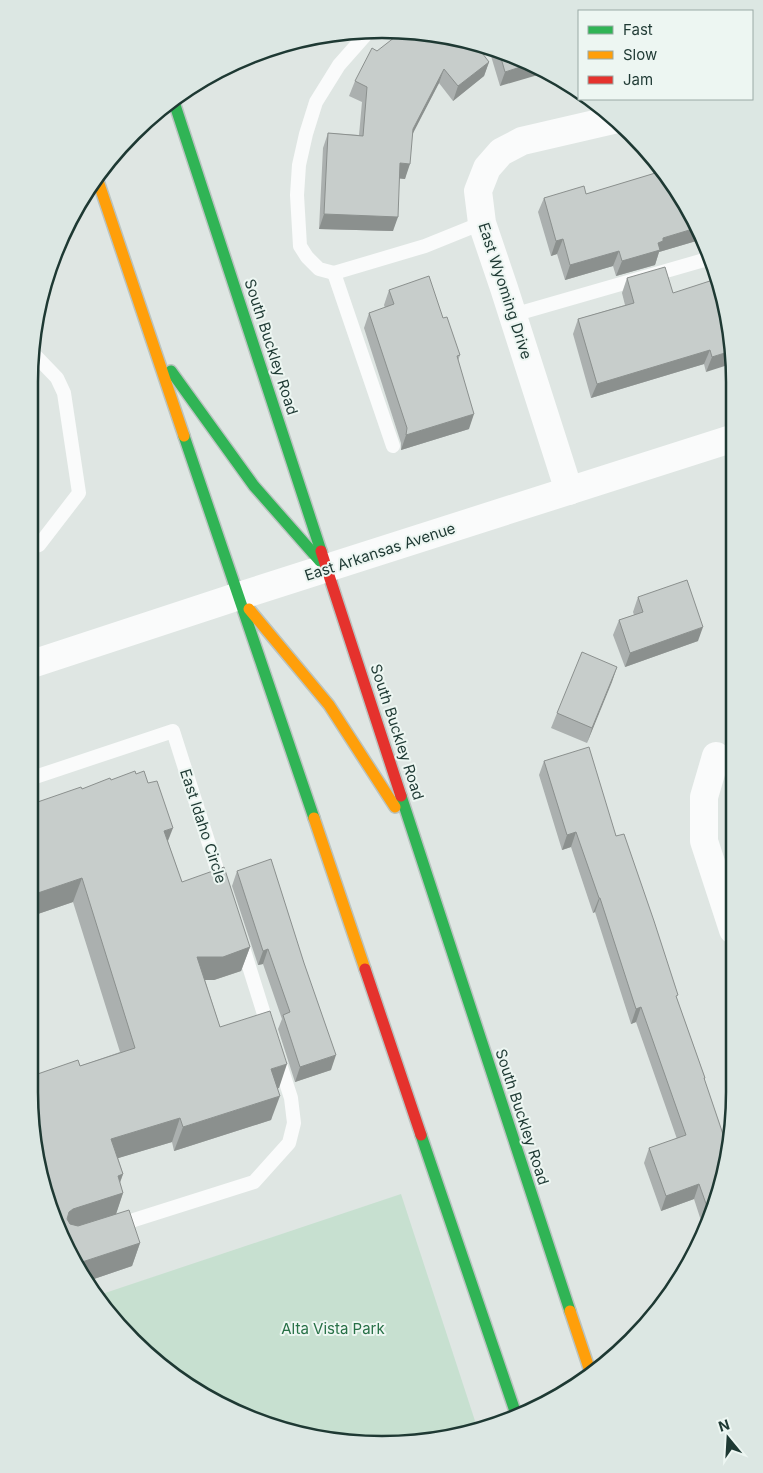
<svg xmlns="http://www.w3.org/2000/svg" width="763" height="1473" viewBox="0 0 763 1473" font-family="Inter,sans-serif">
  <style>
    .green { fill: #c7e0d0 }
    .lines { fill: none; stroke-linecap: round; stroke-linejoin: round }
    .fast-casing { stroke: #bac3c0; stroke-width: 14 }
    .slow-casing { stroke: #bac3c0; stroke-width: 14 }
    .jam-casing { stroke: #bac3c0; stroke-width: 14 }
    .lane { stroke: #fafbfb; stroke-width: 14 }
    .street { stroke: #fafbfb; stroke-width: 28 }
    .fast { stroke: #30b455; stroke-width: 11 }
    .slow { stroke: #ff9f0a; stroke-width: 11 }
    .jam { stroke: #e5322d; stroke-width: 11 }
    .wall { fill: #abb0af }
    .shaded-wall { fill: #8b908e }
    .building { fill: #c7cdcb; stroke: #8b908e }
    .labels { text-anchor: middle; stroke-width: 4; stroke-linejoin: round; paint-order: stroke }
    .street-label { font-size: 15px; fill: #1e3933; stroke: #edf6f2 }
    .park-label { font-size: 15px; fill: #277046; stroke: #edf6f2 }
    .rim { fill: none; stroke: #1e3933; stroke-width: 2.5 }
  </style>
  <rect width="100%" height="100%" fill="#dfe6e3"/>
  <path class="green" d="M401 1194 477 1427 405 1443 290 1432 186 1385 102 1306 96 1296Z"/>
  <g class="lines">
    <g class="fast-casing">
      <g id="fast">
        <path d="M173 99 321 551"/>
        <path d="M171 371 254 486 320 561"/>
        <path d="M184 436 314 818"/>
        <path d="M401 796 570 1311"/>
        <path d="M421 1135 517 1417"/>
      </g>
    </g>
    <g class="slow-casing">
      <g id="slow">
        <path d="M96 175 184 436"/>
        <path d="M249 609 329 705 395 807"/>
        <path d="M314 818 365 969"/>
        <path d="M570 1311 591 1374"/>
      </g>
    </g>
    <g class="jam-casing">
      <g id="jam">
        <path d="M321 551 401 796"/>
        <path d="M365 969 421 1135"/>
      </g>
    </g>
    <g class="lane">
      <path d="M334 273 319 269 307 257 300 246 297 195 299 165 306 134 316 102 339 65 369 31"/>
      <path d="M513 315 711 258"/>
      <path d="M393 446 334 273 425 246 482 223"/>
      <path d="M29 548 39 545 79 493 64 393 57 378 31 351"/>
      <path d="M29 779 173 731 223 888"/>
      <path d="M241 941 269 1030"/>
      <path d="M115 1226 254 1182 289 1143 294 1123 291 1098 278 1058"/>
    </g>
    <g class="street">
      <path d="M569 491 504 288 482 223 478 191 487 168 501 152 522 141 617 119"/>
      <path d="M29 665 239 596 731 439"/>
      <path d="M716 756 704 797V841L733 930"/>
    </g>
    <use href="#fast" class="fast"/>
    <use href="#slow" class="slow"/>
    <use href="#jam" class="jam"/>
  </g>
  <g class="wall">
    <path d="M488 46 538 65 500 86Z"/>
    <path d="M489 62 484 76 453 101 439 83 412 134 405 179 399 178 393 231 319 229 323 148 328 133 359 135 362 102 349 96 355 81Z"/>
    <path d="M659 165 662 167 703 239 659 252 655 265 616 276 613 266 565 280 557 254 551 256 538 212 544 198 586 194 657 173Z"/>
    <path d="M627 278 673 293 731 335 706 372 704 364 591 398 573 334 578 319 625 305 622 293Z"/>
    <path d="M389 290 443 318 460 355 458 361 469 429 401 450V443L364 328 369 313 385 308 384 305Z"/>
    <path d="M638 597 698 641 625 667 613 635 619 620 634 615 633 612Z"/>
    <path d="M617 667 587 743 551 728 557 713Z"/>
    <path d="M544 761 616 836 677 999 705 1078 704 1080 722 1183 704 1230 694 1199 661 1211 644 1163 649 1148 677 1139 636 1022 631 1024 595 912 593 913 571 847 562 850 539 775Z"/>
    <path d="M111 780 168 842 182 882 250 947 241 971 214 980H205L220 1027 279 1088H278L271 1120 174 1151 172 1142 118 1158 123 1174 120 1183 123 1193 116 1214 140 1243 132 1266 88 1281 48 1205 80 1066 120 1052 73 902 29 917V805Z"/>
    <path d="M237 871 331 1070 295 1082 278 1029 282 1019 263 964 258 965 232 886Z"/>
  </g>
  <g class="shaded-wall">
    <path d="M489 62 484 76 453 101 458 86Z"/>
    <path d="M533 63 538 65 548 72 500 86 505 72Z"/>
    <path d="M444 69 439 83 408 143 413 129Z"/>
    <path d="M400 163 410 164 405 179 394 178Z"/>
    <path d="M324 214 398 217 393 231 319 229Z"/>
    <path d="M696 228 703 239 659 252 655 265 616 276 622 261 658 243 663 238Z"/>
    <path d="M563 239 557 254 551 256 556 241Z"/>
    <path d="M619 251 613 266 565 280 570 265Z"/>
    <path d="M710 350 704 364 591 398 597 384Z"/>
    <path d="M731 351V364L706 372 712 357Z"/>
    <path d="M474 414 469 429 401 450 406 435Z"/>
    <path d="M34 458 29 471V460Z"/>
    <path d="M38 504 33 519 29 520V507Z"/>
    <path d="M703 627 698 641 625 667 630 653Z"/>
    <path d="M617 667 612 682 587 743 592 728Z"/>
    <path d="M173 828 164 851V831Z"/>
    <path d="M576 832 571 847 562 850 567 835Z"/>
    <path d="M82 878 73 902 29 917V896Z"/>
    <path d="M599 898H600L595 912 593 913Z"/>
    <path d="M250 947 241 971 214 980H188L197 957Z"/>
    <path d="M268 949 263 964 258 965 263 951Z"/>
    <path d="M641 1007 636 1022 631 1024 636 1009Z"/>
    <path d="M336 1055 331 1070 295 1082 300 1067Z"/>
    <path d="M287 1064 279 1088 263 1093 271 1069Z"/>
    <path d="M280 1096 271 1120 174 1151 183 1127Z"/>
    <path d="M180 1118 172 1142 102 1163 111 1139Z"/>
    <path d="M123 1174 115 1195 123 1193 115 1217 64 1233 69 1212 118 1176Z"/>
    <path d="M699 1184 694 1199 661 1211 666 1196Z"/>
    <path d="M140 1243 132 1266 88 1281 79 1263Z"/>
  </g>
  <g class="building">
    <path d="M404 30 473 41 489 62 458 86 444 69 413 129 410 164 400 163 398 217 324 214 328 133 363 136 367 87 355 81 372 48 377 51Z"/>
    <path d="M499 51 533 63 505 72Z"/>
    <path d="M660 166 696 228 663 238V241L658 243 660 250 622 261 619 251 570 265 563 239 556 241 544 198 584 186 586 194 662 171Z"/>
    <path d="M665 267 673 293 716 279 731 335V351L712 357 710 350 597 384 578 319 634 303 627 278Z"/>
    <path d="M429 276 443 318 447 317 460 355 457 356 474 414 406 435 407 428 369 313 394 304 389 290Z"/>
    <path d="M29 443 34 458 29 460Z"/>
    <path d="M29 477 38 504 29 507Z"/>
    <path d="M687 580 703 627 630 653 619 620 643 612 638 597Z"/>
    <path d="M582 652 617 667 592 728 557 713Z"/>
    <path d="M589 747 616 836 624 834 654 921 678 995 676 996 705 1078H704L728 1149 722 1183 710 1215 699 1184 666 1196 649 1148 686 1135 641 1007 636 1009 600 898H599L576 832 567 835 544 761Z"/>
    <path d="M135 771 136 774 144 771 148 783 157 781 173 828 164 831 182 882 224 867 250 947 223 957H197L220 1027 270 1011 287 1064 271 1069 280 1096 183 1127 180 1118 111 1139 123 1174 118 1176 123 1193 73 1209 69 1212 67 1219 70 1224 78 1226 129 1210 140 1243 79 1263 48 1205 29 1092V1077L78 1060 80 1066 135 1048 82 878 29 896V805L81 787 82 789 110 778 111 780Z"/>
    <path d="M271 859 304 963 336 1055 300 1067 283 1015 290 1012 268 949 263 951 237 871Z"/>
  </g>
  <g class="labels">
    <g class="street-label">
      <text transform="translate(505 291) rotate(72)" y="5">East Wyoming Drive</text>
      <text transform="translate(271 347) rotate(72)" y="5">South Buckley Road</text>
      <text transform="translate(380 552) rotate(-18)" y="5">East Arkansas Avenue</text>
      <text transform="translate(397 732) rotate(72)" y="5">South Buckley Road</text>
      <text transform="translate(203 826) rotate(72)" y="5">East Idaho Circle</text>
      <text transform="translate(522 1117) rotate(72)" y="5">South Buckley Road</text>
    </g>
    <g class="park-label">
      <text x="333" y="1334">Alta Vista Park</text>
    </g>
  </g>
  <path d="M0 0H763V1473H0ZM382 38H382A344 344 0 0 1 726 382V1092A344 344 0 0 1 382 1436H382A344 344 0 0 1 38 1092V382A344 344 0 0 1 382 38Z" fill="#dce7e3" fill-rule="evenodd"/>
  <path class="rim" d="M382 38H382A344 344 0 0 1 726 382V1092A344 344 0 0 1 382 1436H382A344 344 0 0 1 38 1092V382A344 344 0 0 1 382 38Z"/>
  <rect x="578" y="10" width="175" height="90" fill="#edf6f2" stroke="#9aaaa6"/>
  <rect x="588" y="26" width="25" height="8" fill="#30b455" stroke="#9aaaa6"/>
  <text x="623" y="35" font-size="15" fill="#1e3933">Fast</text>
  <rect x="588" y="51" width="25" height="8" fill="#ff9f0a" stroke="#9aaaa6"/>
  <text x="623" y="60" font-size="15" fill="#1e3933">Slow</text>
  <rect x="588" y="76" width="25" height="8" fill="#e5322d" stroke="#9aaaa6"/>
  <text x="623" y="85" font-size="15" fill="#1e3933">Jam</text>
  <g transform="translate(728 1438) rotate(342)" stroke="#edf6f2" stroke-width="4" paint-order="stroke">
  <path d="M0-4L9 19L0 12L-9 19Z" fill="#1e3933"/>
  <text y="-8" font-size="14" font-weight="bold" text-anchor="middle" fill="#1e3933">N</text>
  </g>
</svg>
